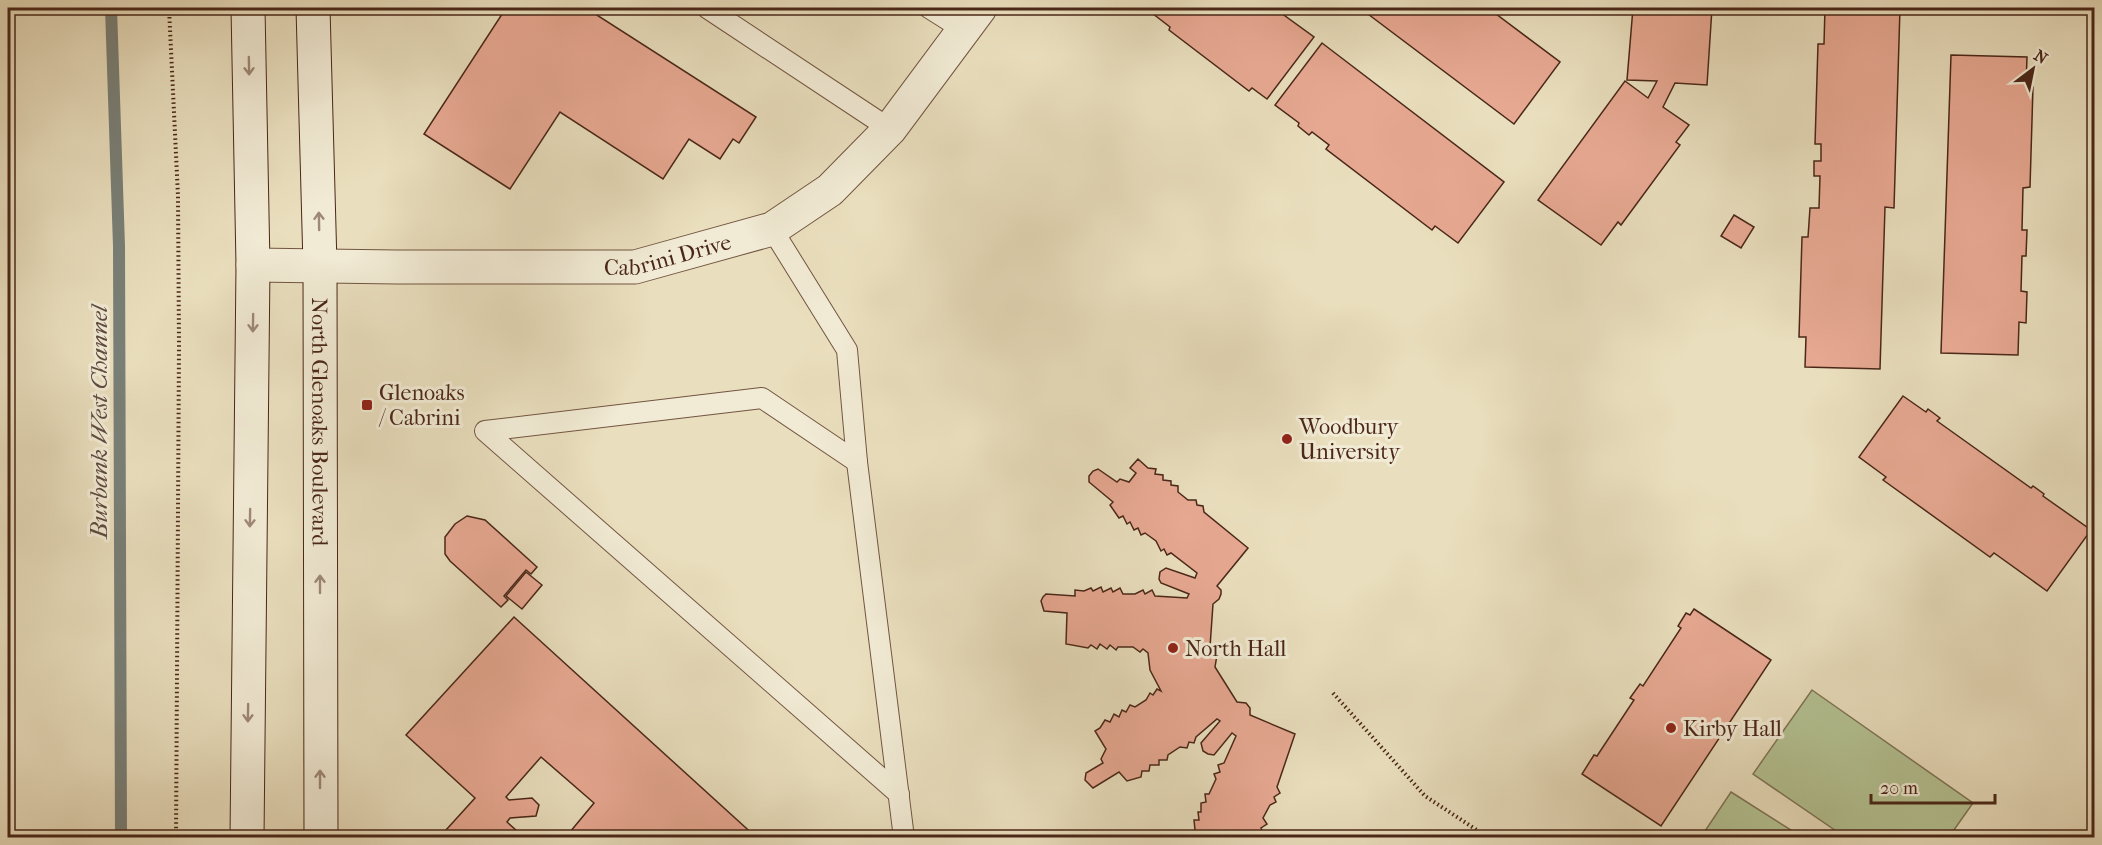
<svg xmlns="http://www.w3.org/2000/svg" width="2102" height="845" viewBox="0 0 2102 845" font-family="'IM FELL French Canon',serif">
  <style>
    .green { fill: #b4c293; stroke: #7f7456; stroke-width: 1.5 }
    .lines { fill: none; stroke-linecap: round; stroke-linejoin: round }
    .stream { stroke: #798078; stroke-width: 12 }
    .building { fill: #e7a892; stroke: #4a2718; stroke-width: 1.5 }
    .lane-casing { stroke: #725541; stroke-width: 22 }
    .street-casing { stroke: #725541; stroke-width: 35 }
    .secondary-casing { stroke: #4a2718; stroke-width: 35 }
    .path { stroke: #4a2718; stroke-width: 4; stroke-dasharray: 1.5 3; stroke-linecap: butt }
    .lane { stroke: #f1ead4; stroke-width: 20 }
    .street { stroke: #f1ead4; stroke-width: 33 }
    .secondary { stroke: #f1ead4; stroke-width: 33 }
    .oneway { stroke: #9e8876 }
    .poi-dot { fill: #8f2418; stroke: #f1ead4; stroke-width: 2 }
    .labels { text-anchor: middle; stroke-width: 6; stroke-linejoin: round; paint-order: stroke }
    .street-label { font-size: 22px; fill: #4a2718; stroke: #f1ead4 }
    .poi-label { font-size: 22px; fill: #4a2718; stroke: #f1ead4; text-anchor: start }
    .water-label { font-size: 24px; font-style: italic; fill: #5e4c40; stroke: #f1ead4 }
  </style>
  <rect width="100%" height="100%" fill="#e9debd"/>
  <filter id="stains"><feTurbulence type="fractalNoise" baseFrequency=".00333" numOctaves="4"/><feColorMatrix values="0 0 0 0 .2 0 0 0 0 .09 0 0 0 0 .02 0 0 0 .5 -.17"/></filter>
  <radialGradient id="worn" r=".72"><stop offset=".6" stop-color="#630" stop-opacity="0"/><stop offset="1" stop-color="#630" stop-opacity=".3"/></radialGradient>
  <g class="green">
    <path d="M1812 690 1973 803 1949 837H1845L1753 774Z"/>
    <path d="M1731 792 1802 837H1701Z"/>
  </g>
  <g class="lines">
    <path class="stream" d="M111 8 119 246 121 838"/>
  </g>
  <g class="building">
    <path d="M506 8H586L756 117 739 143 733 139 720 159 689 139 663 179 560 112 510 189 424 134Z"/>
    <path d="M1149 8H1274L1314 37 1267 99 1252 88 1249 91 1169 30 1170 27 1148 10Z"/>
    <path d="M1360 8H1488L1560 62 1514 124Z"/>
    <path d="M1633 8H1712L1707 85 1675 83 1663 107 1689 125 1676 142 1680 145 1621 225 1618 222 1601 245 1538 200 1625 81 1648 98 1657 81 1627 80Z"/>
    <path d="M1825 8H1900L1894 208 1885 207 1880 369 1805 367 1806 337H1799L1802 237H1808L1810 208H1819L1820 176H1814V161H1821V144H1815L1818 44H1824Z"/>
    <path d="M1322 43 1504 182 1458 243 1435 226 1432 230 1326 149 1329 145 1312 132 1309 135 1298 126 1299 123 1275 105Z"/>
    <path d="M1951 55 2027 57 2026 86 2033 87 2030 187 2023 188 2022 230H2027L2026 256H2022L2021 291 2027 292 2026 323 2019 322 2018 355 1941 353Z"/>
    <path d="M1734 215 1754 227 1741 248 1721 236Z"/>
    <path d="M1903 396 1926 412 1928 409 1940 418 1937 421 2031 488 2033 486 2044 494 2043 496 2091 530 2047 591 1994 553 1990 557 1883 480 1886 477 1859 457Z"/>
    <path d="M1138 459 1148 468 1156 469 1155 474 1163 475V480L1171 481V485L1178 486V492L1188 500H1196L1197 505 1203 506 1204 512 1248 548 1217 586 1221 590V594L1219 599 1213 604 1210 647 1215 650 1217 655 1215 667 1237 702 1246 703 1250 708V715L1295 734 1277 787 1280 793 1274 797 1276 802 1270 805 1263 818 1267 824 1261 828 1263 832 1257 838 1192 837 1195 830 1194 820H1199L1198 812H1201V803L1206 802 1205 794H1209L1216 779 1214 774 1220 772 1218 765 1224 763 1236 736 1232 733 1214 755 1208 754 1203 751 1201 743 1220 721 1217 719 1196 737 1194 743 1189 742 1187 748 1180 747 1168 755 1167 760H1159V765H1150L1149 771H1142L1141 777 1127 781 1119 772 1093 788 1085 780 1086 773 1103 763 1101 759 1106 749 1095 731 1100 728 1105 720 1110 722 1114 714 1119 717 1122 710 1126 712 1130 705 1135 707 1146 700 1150 693 1153 695 1157 689 1161 691 1150 670 1148 653 1143 649 1140 652 1133 647H1118L1116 650 1110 645 1107 649 1100 644 1097 649 1091 645 1088 648 1066 644 1067 613 1044 611 1041 601 1043 597 1046 594 1075 596V590L1084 591 1091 588 1093 591 1101 587 1103 592 1111 588 1113 592 1120 588 1123 594H1135L1143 590 1145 594 1152 590 1155 596 1187 598 1189 594 1161 583 1159 579 1160 572 1166 568 1195 578 1197 573 1171 553 1167 555 1164 549 1161 551 1156 541 1145 533 1141 535 1138 528 1134 530 1130 522 1127 524 1123 516 1119 518 1110 505 1113 502 1089 482V476L1093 471 1098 469 1117 482 1120 479 1129 482 1136 473 1130 468Z"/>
    <path d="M467 516 485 520 537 567 531 574 526 570 504 596 508 600 501 607 450 561 445 554V537L455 524Z"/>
    <path d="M526 572 542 585 522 609 506 596Z"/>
    <path d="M1694 609 1771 660 1661 826 1582 774 1594 755 1597 756 1634 700 1630 698 1640 684 1643 686 1681 628 1678 626 1686 613 1690 615Z"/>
    <path d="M514 617 757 838H565L594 803 541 757 506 797 509 800 532 798 539 805 536 816 510 818 507 822 525 838H454L446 830 475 798 406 735Z"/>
  </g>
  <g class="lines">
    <g class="lane-casing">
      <g id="lane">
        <path d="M707 8 890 129"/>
        <path d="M929 8 964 30"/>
        <path d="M772 229 847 350 857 462 904 838"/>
        <path d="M857 462 762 398 485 431 899 794"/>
      </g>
    </g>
    <g class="street-casing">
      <g id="street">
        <path id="s1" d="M253 265 397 267H635L772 229 830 190 890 129 980 8"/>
      </g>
    </g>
    <g class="secondary-casing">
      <g id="secondary">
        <path id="s2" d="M313 8 320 265 321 838"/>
        <path d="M247 838 253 265 248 8"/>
      </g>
    </g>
    <g class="path">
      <path d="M169 8 178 196 179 345 176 838"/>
      <path d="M1333 693 1425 796 1489 838"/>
    </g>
    <use href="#lane" class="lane"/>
    <use href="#street" class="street"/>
    <use href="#secondary" class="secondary"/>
  </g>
  <defs><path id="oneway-shaft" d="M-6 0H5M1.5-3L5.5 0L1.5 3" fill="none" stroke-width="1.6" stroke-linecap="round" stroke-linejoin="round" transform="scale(1.5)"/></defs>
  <g class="oneway">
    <use href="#oneway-shaft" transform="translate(249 66) rotate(89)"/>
    <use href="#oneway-shaft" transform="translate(319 221) rotate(-91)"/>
    <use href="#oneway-shaft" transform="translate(253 323) rotate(91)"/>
    <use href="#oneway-shaft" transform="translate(250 518) rotate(91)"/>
    <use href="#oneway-shaft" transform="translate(320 584) rotate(-90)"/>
    <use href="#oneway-shaft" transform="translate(248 713) rotate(91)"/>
    <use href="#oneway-shaft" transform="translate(320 779) rotate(-90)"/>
  </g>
  <g class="poi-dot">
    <rect x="361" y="399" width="12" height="12" rx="3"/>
    <circle cx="1287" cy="439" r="6"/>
    <circle cx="1173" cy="648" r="6"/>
    <circle cx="1671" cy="728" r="6"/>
  </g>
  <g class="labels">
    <g class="street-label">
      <text dy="8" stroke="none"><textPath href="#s1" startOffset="416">Cabrini Drive</textPath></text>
      <text dy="8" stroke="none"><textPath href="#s2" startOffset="414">North Glenoaks Boulevard</textPath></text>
    </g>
    <g class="poi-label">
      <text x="379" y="400">Glenoaks<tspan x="379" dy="25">/ Cabrini</tspan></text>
      <text x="1299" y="434">Woodbury<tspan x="1299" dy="25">University</tspan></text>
      <text x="1185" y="656">North Hall</text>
      <text x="1683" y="736">Kirby Hall</text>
    </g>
    <g class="water-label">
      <text transform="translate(99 422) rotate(-90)" y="8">Burbank West Channel</text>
    </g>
  </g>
  <rect width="2102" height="845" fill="none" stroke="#e9debd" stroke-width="30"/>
  <rect x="9" y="9" width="2084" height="827" fill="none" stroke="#4a2718" stroke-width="3"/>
  <rect x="15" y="15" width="2072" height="815" fill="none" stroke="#4a2718" stroke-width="1.5"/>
  <g transform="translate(2033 69) rotate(32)" stroke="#f1ead4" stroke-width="4.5" paint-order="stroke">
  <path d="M0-4.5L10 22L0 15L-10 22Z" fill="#4a2718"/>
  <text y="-9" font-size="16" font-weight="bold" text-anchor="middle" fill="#4a2718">N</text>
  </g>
  <path d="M1871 794v9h124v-9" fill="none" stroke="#4a2718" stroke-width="3"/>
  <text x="1880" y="794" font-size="18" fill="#4a2718" stroke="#f1ead4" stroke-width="4.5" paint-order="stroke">20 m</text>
  <rect width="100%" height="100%" filter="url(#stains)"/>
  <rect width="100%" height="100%" fill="url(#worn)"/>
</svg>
